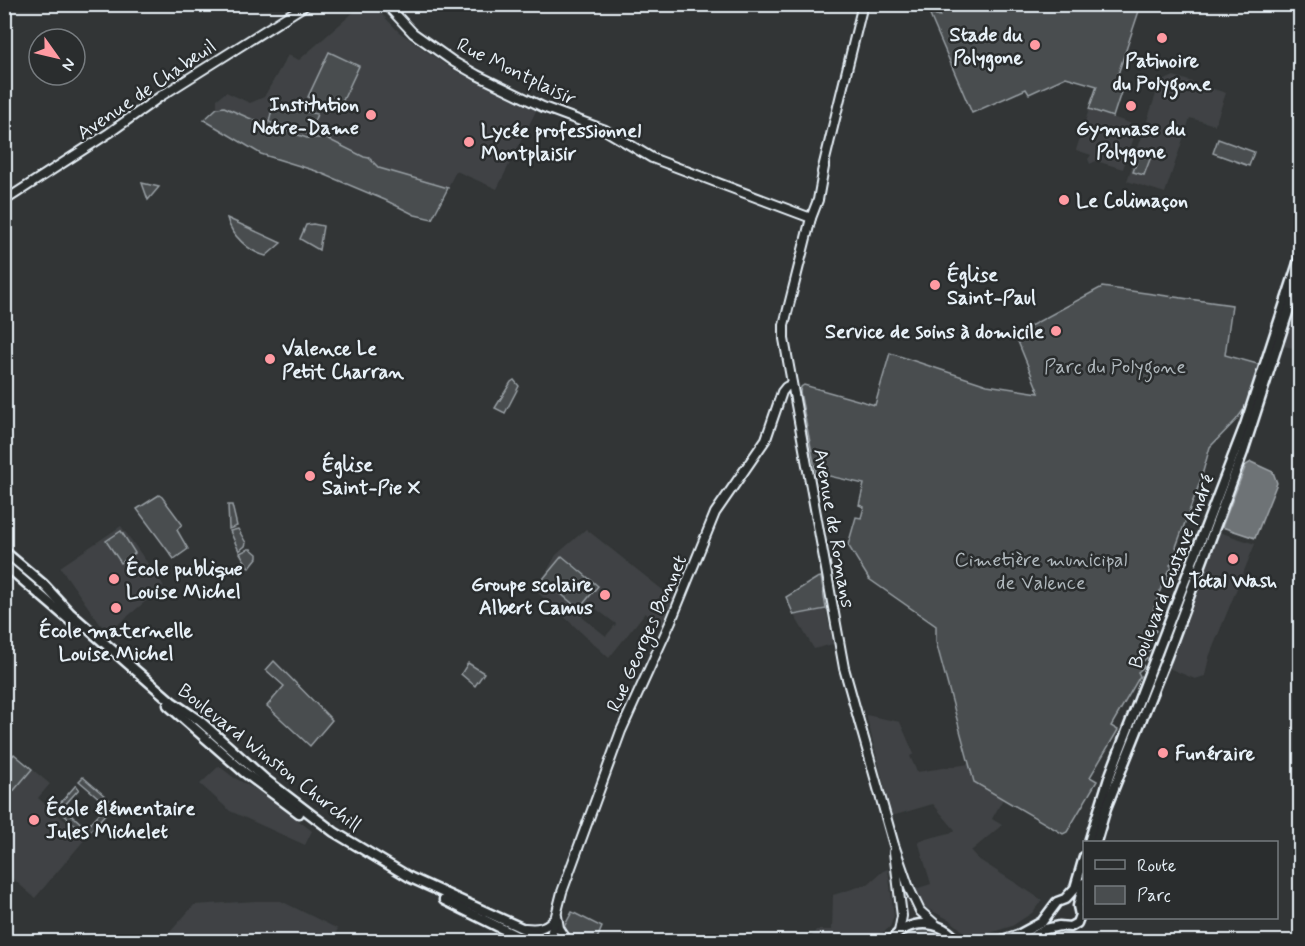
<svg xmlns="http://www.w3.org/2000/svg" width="1305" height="946" viewBox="0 0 1305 946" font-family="Mynerve,sans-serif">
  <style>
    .built { fill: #3f4244; fill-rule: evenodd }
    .green { fill: #494d4f; stroke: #989fa4; stroke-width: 1.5 }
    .water { fill: #6e7376; stroke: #9fa5aa; stroke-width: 1.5 }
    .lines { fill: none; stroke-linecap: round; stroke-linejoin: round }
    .secondary-casing { stroke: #e8f1f8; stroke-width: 12 }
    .primary-casing { stroke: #e8f1f8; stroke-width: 13 }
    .secondary { stroke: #2a2d2e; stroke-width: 8 }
    .primary { stroke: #2a2d2e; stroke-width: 8 }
    .poi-dot { fill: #ff9aa2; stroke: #2a2d2e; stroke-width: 2 }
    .labels { text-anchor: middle; stroke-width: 5; stroke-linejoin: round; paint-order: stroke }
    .poi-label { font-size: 20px; font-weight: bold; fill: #e8f1f8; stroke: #2a2d2e; text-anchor: start }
    .street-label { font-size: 20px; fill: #e8f1f8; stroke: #2a2d2e }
    .park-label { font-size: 20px; fill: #b0b8bd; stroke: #2a2d2e }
  </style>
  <rect width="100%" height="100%" fill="#323536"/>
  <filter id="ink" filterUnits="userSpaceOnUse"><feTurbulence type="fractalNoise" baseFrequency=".0167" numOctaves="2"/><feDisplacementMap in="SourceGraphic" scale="12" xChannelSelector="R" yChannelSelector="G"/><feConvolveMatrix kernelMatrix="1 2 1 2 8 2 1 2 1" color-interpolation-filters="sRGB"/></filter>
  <g filter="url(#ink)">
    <g class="built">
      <path d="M363 4 373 5 399 32 452 69 536 111 497 189 456 171 432 219 415 215 385 200 316 171 261 154 204 120 217 108V99L226 92 250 103 264 97 288 55 299 60Z"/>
      <path d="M893 5H944L941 16 906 6 896 12Z"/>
      <path d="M1174 76 1226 93 1215 125 1190 118 1165 193 1127 181 1160 82Z"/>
      <path d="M1089 109 1138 126 1123 169 1096 161 1090 164 1088 159 1091 155 1076 150Z"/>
      <path d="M1297 296 1300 297V349L1282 346Z"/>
      <path d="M121 526 164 586 109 632 100 624 60 567Z"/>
      <path d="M586 529 674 599 662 626 645 613 609 658 536 591 556 555ZM591 605 616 624 606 636 582 617Z"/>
      <path d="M1219 532 1255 544 1209 657 1205 676 1195 679 1166 667Z"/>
      <path d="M826 609 833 644 814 649 794 615Z"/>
      <path d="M866 715 900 722 914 754 910 756 917 772 969 764 974 782 1003 799 992 819 1002 825 971 851 978 859 1042 900 1032 913 1012 926 978 937 965 933 950 920 924 907 915 889 931 884 918 841 953 832 955 830 933 804 892 816Z"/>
      <path d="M219 766 233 777 266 795 312 831 305 845 230 811 200 784Z"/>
      <path d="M32 769 50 784 38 798 86 838 35 898 5 872V801Z"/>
      <path d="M888 869 894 916 890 927 873 941H809L816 930H832L833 895 868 884 883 871Z"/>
      <path d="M255 901H281L338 929 331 941H162L194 905Z"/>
    </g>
    <g class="green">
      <path d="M944 4 1141 5 1116 80 1124 83 1113 117 1089 109 1097 86 1066 77 1029 94 1026 89 972 113 929 13 940 16Z"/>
      <path d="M329 52 359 66 338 111 308 97Z"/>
      <path d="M273 105 317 114 309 134 269 122Z"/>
      <path d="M224 107 249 118 307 138H326L364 157 369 158 379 168 448 188 432 219 415 215 385 200 316 171 261 154 204 120 217 108Z"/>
      <path d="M1218 139 1254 152 1249 166 1213 153Z"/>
      <path d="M1141 150 1152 154 1144 175 1133 172Z"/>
      <path d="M142 183 159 187 148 200Z"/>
      <path d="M227 218 281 243 266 256C249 252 231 235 227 218Z"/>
      <path d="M313 224 323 226 319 250 300 239 306 225Z"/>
      <path d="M1102 287 1232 305 1225 355 1261 365 1247 405 1236 420 1210 447 1200 482 1176 547 1179 551 1173 556 1176 560 1170 565 1172 568 1167 573 1169 577 1163 582 1152 614 1156 619 1153 627 1156 631 1150 636 1153 640 1147 645 1150 650 1144 654 1147 658 1141 663 1144 667 1138 672 1140 676 1111 726 1118 730 1090 777 1097 781 1067 832 1063 834 974 782 936 642V626L869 579 848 545 856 517 861 518 864 507 859 505 864 484 816 473 800 392 801 387 804 385 875 405 890 353 987 385 1039 393 1017 339 1021 331Z"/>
      <path d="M514 380 519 386 505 413 495 408 511 382Z"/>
      <path d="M159 495 162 497 182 524 177 530 188 549 174 559 137 509Z"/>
      <path d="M228 505H232L237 526 229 529Z"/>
      <path d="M238 529 246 543 245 546 239 551 230 531Z"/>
      <path d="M121 531 135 553 121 563 106 541Z"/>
      <path d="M248 549H251L257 554V558L249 568 240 553Z"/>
      <path d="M562 556 598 586 579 609 543 579Z"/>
      <path d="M821 577 826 609 794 615 786 597 817 578Z"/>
      <path d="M274 661 332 720 310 746 267 706 284 686 266 670Z"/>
      <path d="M468 663 484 673 475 686 461 674Z"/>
      <path d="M14 754 32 769 5 801V765Z"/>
      <path d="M83 777 114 804 87 835 56 808 76 785 79 789 63 807 86 828 107 805 79 781Z"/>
      <path d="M572 912 602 927 596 941C581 942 573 941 564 927Z"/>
      <path d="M921 927C935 928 943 932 953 942H896L910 930Z"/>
    </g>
    <path class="water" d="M1251 462 1273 472 1277 483 1255 538 1222 527 1246 465Z"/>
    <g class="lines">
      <g class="secondary-casing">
        <g id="secondary">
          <path d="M386 4 413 33 454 62 477 75 543 107 605 130 652 158 811 218"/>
          <path d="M824 167 818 200 811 218 784 325V339L844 668 894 845 909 888 920 911 936 925"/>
          <path d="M822 172 863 4"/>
          <path d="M4 201 109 133 161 96 307 4"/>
          <path d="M894 852 902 916 899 932"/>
          <path d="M557 916 559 928 568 942"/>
          <path d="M525 928C537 929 544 929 553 920"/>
          <path d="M551 935 562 892 621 731 671 621 715 513 766 439 782 392 786 387 792 384"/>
        </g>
      </g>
      <g class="primary-casing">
        <g id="primary">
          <path d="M4 551 43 584 70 613 172 702 200 721 266 780 334 832 411 878 553 942"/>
          <path d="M4 564 74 624"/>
          <path d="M168 705 244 772 299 813"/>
          <path d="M1089 842 1110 775 1245 425 1300 257"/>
          <path d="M1096 842 1106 808 1167 656 1243 452 1300 275"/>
          <path d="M444 900 529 942"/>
          <path d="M890 942C908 918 940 918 958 942"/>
          <path d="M997 942 1018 935 1042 922 1057 902 1065 899 1075 888 1084 857"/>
          <path d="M1024 942 1046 929 1059 926 1070 927 1077 923 1080 915 1078 906 1084 883"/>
        </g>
      </g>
      <use href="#secondary" class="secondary"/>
      <use href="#primary" class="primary"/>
    </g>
  </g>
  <g class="poi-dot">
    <circle cx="1162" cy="38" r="6"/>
    <circle cx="1035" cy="45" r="6"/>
    <circle cx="1131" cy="106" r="6"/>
    <circle cx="371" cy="115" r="6"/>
    <circle cx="469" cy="142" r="6"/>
    <circle cx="1064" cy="200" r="6"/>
    <circle cx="935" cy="285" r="6"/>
    <circle cx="1056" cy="331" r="6"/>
    <circle cx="270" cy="359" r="6"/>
    <circle cx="310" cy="476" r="6"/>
    <circle cx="1233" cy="559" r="6"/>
    <circle cx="114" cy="579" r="6"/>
    <circle cx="605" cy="595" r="6"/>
    <circle cx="116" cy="608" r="6"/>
    <circle cx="1163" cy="753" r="6"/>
    <circle cx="34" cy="820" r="6"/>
  </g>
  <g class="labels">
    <g class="poi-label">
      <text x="1023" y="41" text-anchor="end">Stade du<tspan x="1023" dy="23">Polygone</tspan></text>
      <text x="1162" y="67" text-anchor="middle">Patinoire<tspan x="1162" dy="23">du Polygone</tspan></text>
      <text x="359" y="111" text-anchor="end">Institution<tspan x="359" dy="23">Notre-Dame</tspan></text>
      <text x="1131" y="135" text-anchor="middle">Gymnase du<tspan x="1131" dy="23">Polygone</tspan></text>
      <text x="481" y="137">Lycée professionnel<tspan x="481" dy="23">Montplaisir</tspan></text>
      <text x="1076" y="207">Le Colimaçon</text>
      <text x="947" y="281">Église<tspan x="947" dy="23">Saint-Paul</tspan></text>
      <text x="1044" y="338" text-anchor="end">Service de soins à domicile</text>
      <text x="282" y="355">Valence Le<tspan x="282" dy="23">Petit Charran</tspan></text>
      <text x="322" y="471">Église<tspan x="322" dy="23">Saint-Pie X</tspan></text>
      <text x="126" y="575">École publique<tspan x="126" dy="23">Louise Michel</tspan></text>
      <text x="1233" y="587" text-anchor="middle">Total Wash</text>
      <text x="593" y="591" text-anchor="end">Groupe scolaire<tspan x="593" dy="23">Albert Camus</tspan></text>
      <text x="116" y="637" text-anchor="middle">École maternelle<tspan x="116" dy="23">Louise Michel</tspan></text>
      <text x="1175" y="760">Funéraire</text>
      <text x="46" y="815">École élémentaire<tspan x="46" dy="23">Jules Michelet</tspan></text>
    </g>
    <g class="street-label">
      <text transform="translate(517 71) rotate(26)" y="7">Rue Montplaisir</text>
      <text transform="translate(146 89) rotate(-34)" y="7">Avenue de Chabeuil</text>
      <text transform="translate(835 528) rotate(80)" y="7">Avenue de Romans</text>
      <text transform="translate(1171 571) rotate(-69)" y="7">Boulevard Gustave André</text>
      <text transform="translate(646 633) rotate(-66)" y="7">Rue Georges Bonnet</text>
      <text transform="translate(270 757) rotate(38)" y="7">Boulevard Winston Churchill</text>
    </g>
    <g class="park-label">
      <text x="1115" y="373">Parc du Polygone</text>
      <text x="1041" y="566">Cimetière municipal<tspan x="1041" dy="23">de Valence</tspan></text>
    </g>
  </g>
  <rect width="1305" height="946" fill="none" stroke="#2a2d2e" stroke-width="24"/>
  <rect x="12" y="12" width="1281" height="922" fill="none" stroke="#e8f1f8" stroke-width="2" filter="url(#ink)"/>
  <rect x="1083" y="841" width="195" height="78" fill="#2a2d2e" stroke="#767b7f" stroke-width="1.5"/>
  <rect x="1095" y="860" width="30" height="9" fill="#2a2d2e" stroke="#767b7f" stroke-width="1.5"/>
  <text x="1137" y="871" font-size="18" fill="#e8f1f8">Route</text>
  <rect x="1095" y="886" width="30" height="18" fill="#494d4f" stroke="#767b7f" stroke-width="1.5"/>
  <text x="1137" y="901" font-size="18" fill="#e8f1f8">Parc</text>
  <g transform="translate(57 57) rotate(124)"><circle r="28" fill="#2a2d2e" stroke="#767b7f" stroke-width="1.5"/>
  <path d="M0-4.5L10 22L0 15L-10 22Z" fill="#ff9aa2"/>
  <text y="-9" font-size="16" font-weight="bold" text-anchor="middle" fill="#e8f1f8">N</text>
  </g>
</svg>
